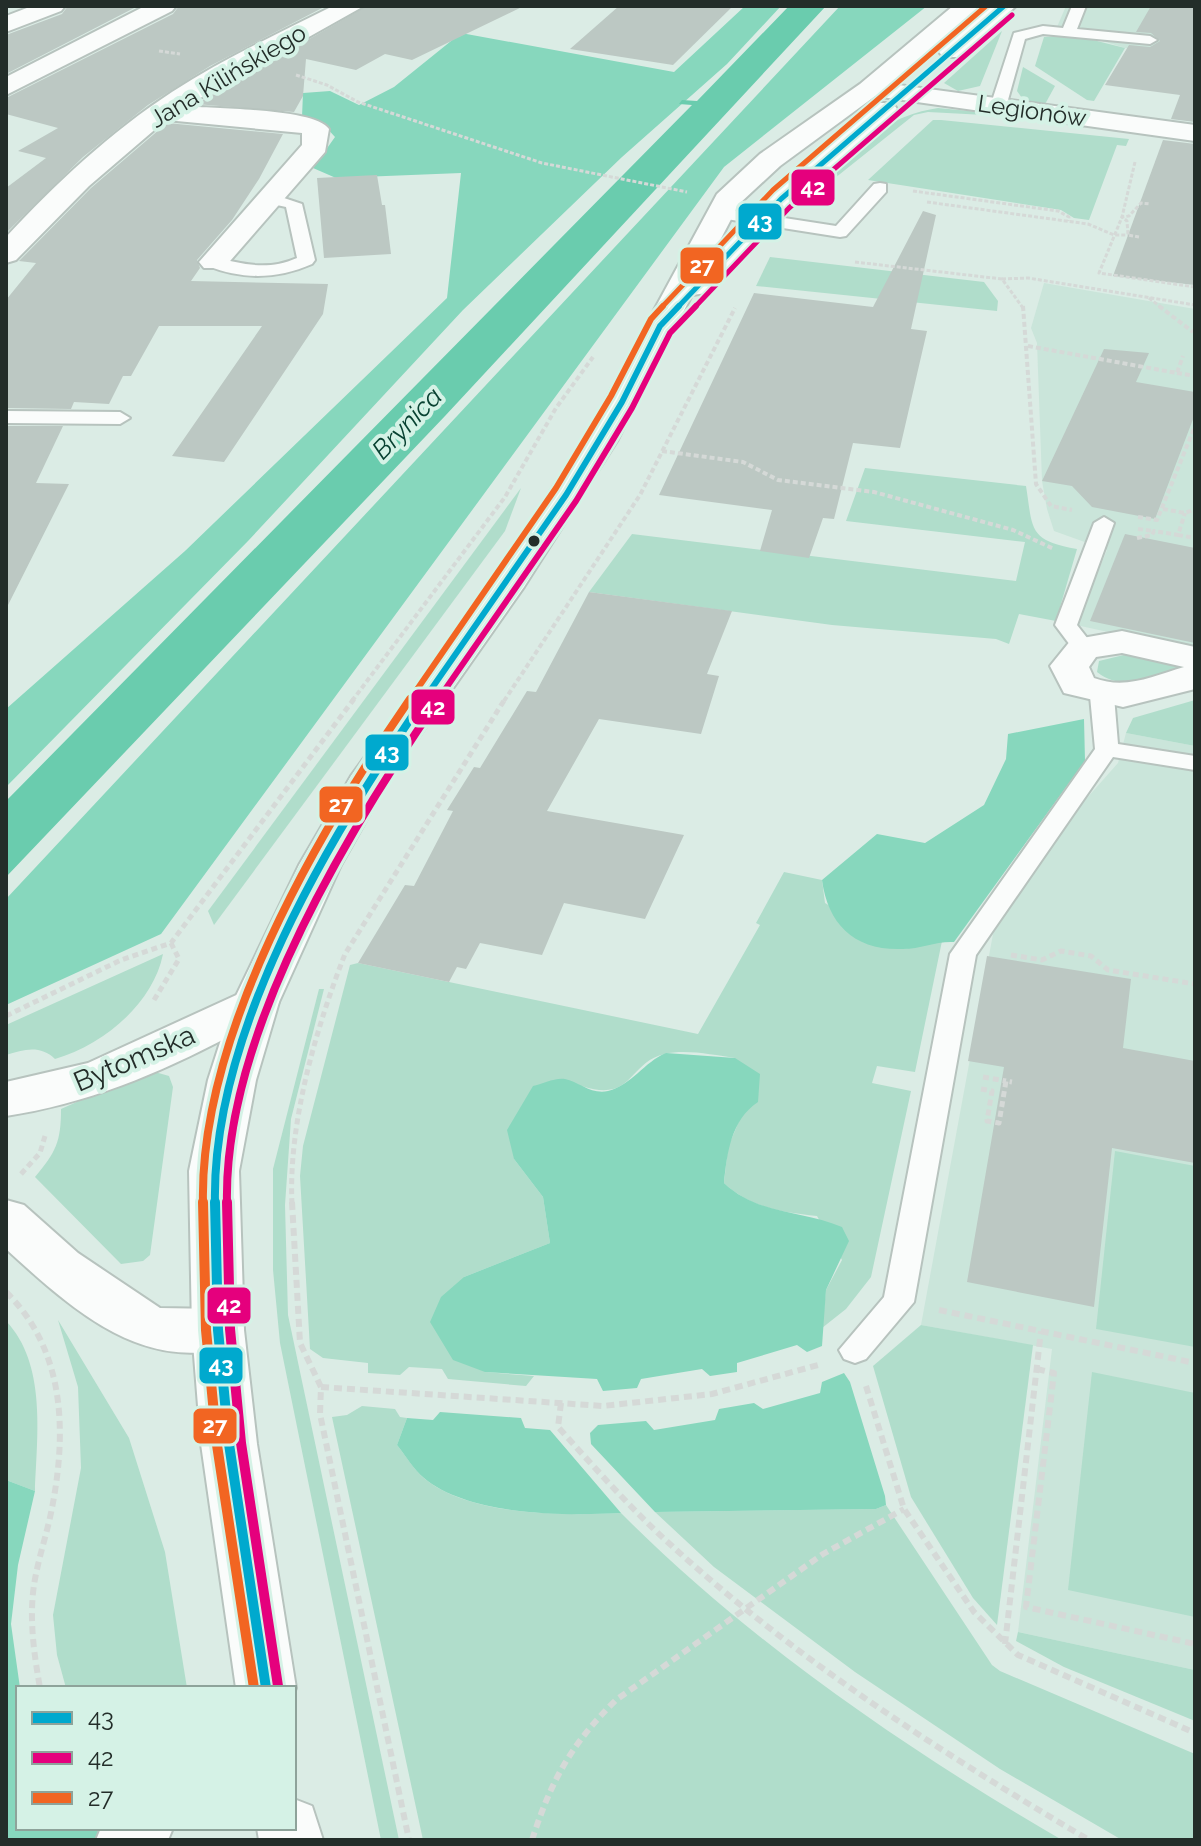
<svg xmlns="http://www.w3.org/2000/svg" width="1201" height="1846" viewBox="0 0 1201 1846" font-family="Raleway,sans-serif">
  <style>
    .built { fill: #cae5da }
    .green { fill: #b0ddcb }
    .forest { fill: #87d7bd }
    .water { fill: #6accae }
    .building { fill: #bcc8c3 }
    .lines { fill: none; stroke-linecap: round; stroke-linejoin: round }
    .service-casing { stroke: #b7c3be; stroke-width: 4 }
    .minor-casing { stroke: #b7c3be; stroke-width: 4 }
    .tertiary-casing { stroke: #b7c3be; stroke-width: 4 }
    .primary-casing { stroke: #b7c3be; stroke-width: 4 }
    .path-far3 { stroke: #d5d9d7; stroke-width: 3; stroke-dasharray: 4 2; stroke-linecap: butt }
    .path-far2 { stroke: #d5d9d7; stroke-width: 4; stroke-dasharray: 5 3; stroke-linecap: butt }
    .path-far1 { stroke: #d5d9d7; stroke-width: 5; stroke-dasharray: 6 4; stroke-linecap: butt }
    .path { stroke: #d5d9d7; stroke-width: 6; stroke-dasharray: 8 5; stroke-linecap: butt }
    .service { fill: #fafcfb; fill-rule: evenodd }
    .minor { fill: #fafcfb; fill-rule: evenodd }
    .tertiary { fill: #fafcfb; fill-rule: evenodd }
    .primary { fill: #fafcfb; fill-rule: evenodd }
    .bus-1-far3-casing { stroke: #d5f2e6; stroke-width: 9 }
    .bus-1-far2-casing { stroke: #d5f2e6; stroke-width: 11 }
    .bus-1-far1-casing { stroke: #d5f2e6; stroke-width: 14 }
    .bus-1-casing { stroke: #d5f2e6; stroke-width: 16 }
    .bus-2-far3-casing { stroke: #d5f2e6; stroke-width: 9 }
    .bus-2-far2-casing { stroke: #d5f2e6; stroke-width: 11 }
    .bus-2-far1-casing { stroke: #d5f2e6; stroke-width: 14 }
    .bus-2-casing { stroke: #d5f2e6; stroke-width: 16 }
    .bus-3-far3-casing { stroke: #d5f2e6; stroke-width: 9 }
    .bus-3-far2-casing { stroke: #d5f2e6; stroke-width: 11 }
    .bus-3-far1-casing { stroke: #d5f2e6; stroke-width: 14 }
    .bus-3-casing { stroke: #d5f2e6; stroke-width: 16 }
    .bus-1-far3 { stroke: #00a9ce; stroke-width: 5 }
    .bus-1-far2 { stroke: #00a9ce; stroke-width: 6 }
    .bus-1-far1 { stroke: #00a9ce; stroke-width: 8 }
    .bus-1 { stroke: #00a9ce; stroke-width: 10 }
    .bus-2-far3 { stroke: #e5007d; stroke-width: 5 }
    .bus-2-far2 { stroke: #e5007d; stroke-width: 6 }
    .bus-2-far1 { stroke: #e5007d; stroke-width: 8 }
    .bus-2 { stroke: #e5007d; stroke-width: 10 }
    .bus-3-far3 { stroke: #f26522; stroke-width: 5 }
    .bus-3-far2 { stroke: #f26522; stroke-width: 6 }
    .bus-3-far1 { stroke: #f26522; stroke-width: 8 }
    .bus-3 { stroke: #f26522; stroke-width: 10 }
    .bus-dot { fill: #232d29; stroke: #d5f2e6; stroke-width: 3 }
    .labels { text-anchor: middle; stroke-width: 8; stroke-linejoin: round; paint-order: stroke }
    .far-street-label { font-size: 24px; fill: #232d29; stroke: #d5f2e6 }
    .far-water-label { font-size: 26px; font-style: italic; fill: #094232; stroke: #d5f2e6 }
    .street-label { font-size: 28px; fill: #232d29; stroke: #d5f2e6 }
    .line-badge { stroke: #d5f2e6; stroke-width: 3 }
    .badge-label { font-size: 22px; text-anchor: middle; font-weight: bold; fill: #fff }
  </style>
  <rect width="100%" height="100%" fill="#dbece5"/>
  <g class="built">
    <path d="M1066 6H1195L1172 53 1125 48 1057 27Z"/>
    <path d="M1044 283 1195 309V651L1076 625 1107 550 1054 531 1047 509 1042 481 1037 343 1031 328Z"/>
    <path d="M1126 733 1195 746V1670L1018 1632 1052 1349 921 1325 993 934 1071 816 1118 763Z"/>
  </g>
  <g class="green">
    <path d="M1002 31 980 86 958 91 944 83Z"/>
    <path d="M1073 35 1125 48 1094 101 1087 100 1035 66 1044 37Z"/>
    <path d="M1023 67 1055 86 1044 106 1022 98 1017 91Z"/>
    <path d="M938 108 1040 118 928 112 914 115 830 182 819 179C847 144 895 114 938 108Z"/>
    <path d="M933 120H941L1129 139 1126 146 1117 145 1089 220 1074 218 1061 210 868 180Z"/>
    <path d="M770 257 984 282 998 301 997 311 756 286Z"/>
    <path d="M865 468 1026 486C1033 530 1028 540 1077 549L1056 621 1019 614 1009 644 996 639 832 625 589 592 632 534 1016 581 1025 542 846 521Z"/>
    <path d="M521 488 505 531 214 925 208 911Z"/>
    <path d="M1132 653 1195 665C1163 675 1126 695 1097 672L1099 661Z"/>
    <path d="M1195 700V746L1126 733 1133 718Z"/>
    <path d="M784 872 822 880 825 903 904 949 942 941 915 1072 877 1066 872 1083 911 1091 871 1277 846 1309 822 1328 826 1290 842 1260 817 1216C781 1212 751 1208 724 1183L728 1147 743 1112 735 1058C713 1055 687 1049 664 1054 628 1063 633 1103 582 1086L514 1159 543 1197 550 1243 464 1277 485 1372 534 1376 526 1386 448 1379 442 1369 409 1367 400 1375 368 1373V1363L323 1358 310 1349 300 1176 303 1146 350 965 358 963 698 1034 760 925 756 923Z"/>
    <path d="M163 954C153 1004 103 1045 55 1059 41 1045 24 1049 6 1055V1025Z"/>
    <path d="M319 989H324L291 1119 285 1205 288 1315 399 1840H381L280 1343 273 1270V1169Z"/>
    <path d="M148 1070 169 1076 173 1087 150 1255 143 1261 121 1264 35 1177C56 1152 61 1142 61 1109Z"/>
    <path d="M1115 1151 1195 1166V1347L1096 1329Z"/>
    <path d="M58 1320 129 1438 165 1552 187 1688H66L57 1655 53 1615 81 1468 78 1387Z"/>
    <path d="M6 1321C47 1364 37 1436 35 1491L6 1480Z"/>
    <path d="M921 1325 1033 1345 997 1625 973 1598 911 1497 873 1366Z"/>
    <path d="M1092 1372 1195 1393V1617L1068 1590Z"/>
    <path d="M362 1406 395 1409 400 1417 407 1418 397 1445C406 1456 414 1470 425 1479 470 1516 565 1516 621 1513 747 1640 907 1750 1062 1840H423L332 1417 347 1415Z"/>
    <path d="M886 1505 992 1665 1000 1671 1195 1754V1840H1122L1000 1769 855 1672 714 1567 655 1512 876 1509Z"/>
    <path d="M1018 1632 1195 1670V1721L1064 1667 1016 1641Z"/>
  </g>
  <g class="forest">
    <path d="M745 6H781L727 64 622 157 463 310 248 541 6 787V709L185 551 447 298 461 173 336 178 313 168 335 137 325 126 302 117 303 93 330 91 359 105 394 87 461 33 674 72Z"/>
    <path d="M840 6H927L724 167 161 934 6 1005V899Z"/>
    <path d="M1084 719 1085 761 954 942C936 941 921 949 903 949 855 951 828 925 822 880L877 834 925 843 984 805 1006 759 1008 734Z"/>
    <path d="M666 1053 735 1058 760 1074 758 1102C731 1120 727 1153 724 1183 758 1215 801 1210 842 1227L849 1241 826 1290 822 1346 807 1352 797 1345 737 1363V1372L710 1376 702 1369 641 1379 637 1388 603 1391 597 1379 485 1372 453 1360 430 1322 441 1297 464 1277 550 1243 543 1197 514 1159 507 1130 533 1086C542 1084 556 1077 565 1079 579 1082 592 1095 608 1091 632 1085 644 1062 666 1053Z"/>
    <path d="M844 1373 850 1382 885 1496 886 1505 876 1509 655 1512 591 1444 590 1433 598 1425 646 1421 654 1430 715 1420 719 1409 754 1403 763 1409 820 1393 822 1382Z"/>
    <path d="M440 1412 521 1418 525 1428 550 1430 621 1513C566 1516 469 1516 424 1478 414 1470 406 1456 397 1445L407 1418 433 1420Z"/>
    <path d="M6 1480 35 1491 18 1565 11 1624 20 1688 18 1828H98L112 1840H6Z"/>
  </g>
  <path class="water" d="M789 6H826L445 416 6 877V801L692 105 679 104 682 100 697 101Z"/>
  <g class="building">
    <path d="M68 6H138L6 74V35L62 14Z"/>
    <path d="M179 6H326L210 66 148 105 83 157 6 233V188L46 158 18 151 58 128 6 114V98L173 14Z"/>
    <path d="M367 6H524L412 60 385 54 356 70 306 59 303 96 294 112 196 104Z"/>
    <path d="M619 6H733L673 65 570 49Z"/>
    <path d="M1151 6H1195V122L1171 119 1180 95 1105 85 1129 45 1150 47 1160 41 1151 33 1136 32Z"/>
    <path d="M167 123 283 134 259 179 232 220 197 260 200 268 191 281 328 284 323 314 224 462 172 456 262 326H159L131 376H123L109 404 74 402 71 409 6 408V300L36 263 19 261 91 188Z"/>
    <path d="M1163 140 1195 144V285L1113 276Z"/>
    <path d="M377 175 382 205H385L391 254 324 258 317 178Z"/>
    <path d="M923 211 936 215 911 329 927 331 900 448 853 443 834 519 823 518 809 558 760 551 772 510 659 495 754 293 873 307Z"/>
    <path d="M1104 349 1149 353 1136 382 1195 392V414L1155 519 1092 507 1072 486 1042 481Z"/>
    <path d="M6 426H63L36 483 69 484 6 609Z"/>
    <path d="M1125 534 1195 548V643L1090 621Z"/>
    <path d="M589 592 732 611 707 674 719 676 701 734 599 719 547 811 684 835 645 919 564 903 542 955 480 943 466 969 457 967 449 982 358 963 405 885 414 886 453 811 447 810 474 767 480 768 527 691 536 692Z"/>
    <path d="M987 956 1131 979 1123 1048 1195 1061V1163L1112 1148 1094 1307 967 1282 1004 1067 968 1061Z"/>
  </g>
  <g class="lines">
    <g class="service-casing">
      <g id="service">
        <path d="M1072 6H1086L1077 29 1150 36 1157 40 1150 44 1043 34 1025 39 1006 107 993 110 990 107 1014 33 1043 26 1063 28Z"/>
        <path d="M880 183 886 184V192L846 236 840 237 720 218 712 213 720 208 836 226 874 184Z"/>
        <path d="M269 193 302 204 315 260 312 264C278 279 243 280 208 266L205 262 214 257C243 264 267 271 297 258L286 207 263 202 261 198Z"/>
        <path d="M6 411 120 412 130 418 120 424 6 423Z"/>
        <path d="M1104 517 1114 523 1077 625 1095 648 1084 655 1076 653 1055 625 1094 523Z"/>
        <path d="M1102 689 1114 696 1118 744 1195 756V770L1113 757 976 955 914 1302 866 1359 855 1363 844 1359 839 1350 884 1297 950 954 1095 749 1090 696Z"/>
        <path d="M101 1828H173L168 1840H96Z"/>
      </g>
    </g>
    <g class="minor-casing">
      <g id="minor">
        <path d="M32 6H65L61 11 6 32V16Z"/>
        <path d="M145 6H176L172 11 6 95V77Z"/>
        <path d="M333 6H364L186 106C214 109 315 108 329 129L325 152 224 268H204L199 262 302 145V133L166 120 89 186 16 260 6 263V237C56 183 111 132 172 92 223 59 279 33 333 6Z"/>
        <path d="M1122 631 1195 647V689L1123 707 1064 693 1050 666 1071 640ZM1122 653 1184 667C1153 676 1126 690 1094 678L1089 667 1096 657Z"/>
        <path d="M256 986 272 991 279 1002C268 1020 248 1027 230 1036 158 1074 86 1104 6 1116V1082L88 1063Z"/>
        <path d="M6 1200 24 1205 78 1253 160 1308 218 1309 237 1315 244 1330 237 1345C143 1376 71 1308 6 1249Z"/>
      </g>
    </g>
    <g class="tertiary-casing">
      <path id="tertiary" d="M869 81 1195 125V141L860 94 856 89Z"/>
    </g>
    <g class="primary-casing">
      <g id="primary">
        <path d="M953 6H980L878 94 780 166 739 204 715 250 771 193 875 103H893L897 109 791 205 707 293 692 295 617 441 524 587 390 778 341 865 279 1002 256 1080 239 1171 244 1330 257 1444 296 1688 294 1693V1688H236L201 1444 192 1330 189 1171 208 1080 233 1002 299 865 351 776 490 583 583 441 717 194 760 154 860 84Z"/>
        <path d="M990 6H1016L961 57H943L939 52 943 47Z"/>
        <path d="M294 1799 312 1806 323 1840H259L257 1828H294Z"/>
      </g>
    </g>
    <g class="path-far3">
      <path d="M159 51 180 54"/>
      <path d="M296 75 327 85 358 102 542 163 687 192"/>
      <path d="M1135 162 1122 217 1099 273 1195 287"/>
      <path d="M913 191 1058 211 1069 217 1068 221"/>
      <path d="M927 202 1088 224 1114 235H1128"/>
      <path d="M1139 237 1128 235 1127 221 1122 217 1129 216 1141 203 1150 204"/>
      <path d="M855 262 1002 279 1023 308"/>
      <path d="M1002 279 1028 278 1195 305"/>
      <path d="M1149 298 1162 308"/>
    </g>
    <g class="path-far2">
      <path d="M1023 306 1036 484 1051 506 1072 510"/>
      <path d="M1159 306 1193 332"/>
      <path d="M1028 346 1177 373 1183 356"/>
      <path d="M1177 373 1195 376"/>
      <path d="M662 451 743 462 778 480 874 492 1013 530 1054 549"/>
      <path d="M1163 509 1185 513 1195 509"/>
      <path d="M1138 517 1157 520 1195 426"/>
      <path d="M1138 529 1154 531"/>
      <path d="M1178 535 1195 538"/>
      <path d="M1137 538 1152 535 1154 531 1178 535 1185 513"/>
      <path d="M352 701 505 497 556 408 593 357"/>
      <path d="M504 701 640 495 735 308"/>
    </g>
    <g class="path-far1">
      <path d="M1011 955 1042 960 1061 951 1091 956 1108 970 1195 984"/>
      <path d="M154 1000 179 959 171 943"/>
      <path d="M6 1016 121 960 171 943 354 699"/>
      <path d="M983 1077 1006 1081"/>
      <path d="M981 1089 992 1091 987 1121 999 1123 1006 1081 1012 1082"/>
      <path d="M21 1174 40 1153 45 1136"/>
      <path d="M292 1204C288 1124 316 1028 345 954L505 699"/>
    </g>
    <g class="path">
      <path d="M292 1202 300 1343 321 1387 320 1414 409 1840"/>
      <path d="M6 1292C65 1350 67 1431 52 1508 47 1534 38 1559 34 1585 29 1619 34 1654 40 1688"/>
      <path d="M939 1310 1195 1363"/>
      <path d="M1037 1369 1054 1373 1026 1607 1195 1644"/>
      <path d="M866 1386 904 1509 974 1612 1018 1655 1195 1733"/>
      <path d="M321 1387 603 1406 712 1394 818 1365"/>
      <path d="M561 1403 558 1427C595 1468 631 1509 672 1546 798 1661 942 1753 1089 1840"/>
      <path d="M1005 1644 1041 1331"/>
      <path d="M532 1840C551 1781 571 1744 616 1700L823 1554 904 1509"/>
    </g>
    <use href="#service" class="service"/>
    <use href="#minor" class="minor"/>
    <use href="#tertiary" class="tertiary"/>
    <use href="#primary" class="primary"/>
    <g class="bus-1-far3-casing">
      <path id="bus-1-far3" d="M677 308 781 199 1004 6"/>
    </g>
    <g class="bus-1-far2-casing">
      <path id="bus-1-far2" d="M423 701 566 495 622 402 660 326 679 306"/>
    </g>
    <g class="bus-1-far1-casing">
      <path id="bus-1-far1" d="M215 1204C211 1032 330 836 424 699"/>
    </g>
    <g class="bus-1-casing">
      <path id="bus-1" d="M215 1202 218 1330 229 1444 266 1688"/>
    </g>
    <g class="bus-2-far3-casing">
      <path id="bus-2-far3" d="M694 308 789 208 1012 15"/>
    </g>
    <g class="bus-2-far2-casing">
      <path id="bus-2-far2" d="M437 701 576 501 632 408 670 333 696 306"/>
    </g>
    <g class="bus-2-far1-casing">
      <path id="bus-2-far1" d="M227 1204C223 1036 346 833 439 699"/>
    </g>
    <g class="bus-2-casing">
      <path id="bus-2" d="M227 1202 230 1329 241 1443 278 1686"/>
    </g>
    <g class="bus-3-far3-casing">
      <path id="bus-3-far3" d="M661 308 773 190 986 6"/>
    </g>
    <g class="bus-3-far2-casing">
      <path id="bus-3-far2" d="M409 701 556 488 611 396 651 319 663 306"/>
    </g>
    <g class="bus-3-far1-casing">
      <path id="bus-3-far1" d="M203 1204C199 1036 317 834 410 699"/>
    </g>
    <g class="bus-3-casing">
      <path id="bus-3" d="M203 1202 206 1330 217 1445 254 1688"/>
    </g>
    <use href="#bus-1-far3" class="bus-1-far3"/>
    <use href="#bus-1-far2" class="bus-1-far2"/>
    <use href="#bus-1-far1" class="bus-1-far1"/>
    <use href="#bus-1" class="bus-1"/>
    <use href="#bus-2-far3" class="bus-2-far3"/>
    <use href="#bus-2-far2" class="bus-2-far2"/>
    <use href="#bus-2-far1" class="bus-2-far1"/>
    <use href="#bus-2" class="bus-2"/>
    <use href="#bus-3-far3" class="bus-3-far3"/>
    <use href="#bus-3-far2" class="bus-3-far2"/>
    <use href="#bus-3-far1" class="bus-3-far1"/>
    <use href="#bus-3" class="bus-3"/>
  </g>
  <circle class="bus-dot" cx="534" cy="541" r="7"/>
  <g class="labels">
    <g class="far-street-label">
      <text transform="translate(228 76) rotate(-31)" y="8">Jana Kilińskiego</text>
      <text transform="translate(1032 111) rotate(8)" y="8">Legionów</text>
    </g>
    <g class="far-water-label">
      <text transform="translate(407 423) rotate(-46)" y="9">Brynica</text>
    </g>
    <g class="street-label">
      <text transform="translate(134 1058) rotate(-23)" y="10">Bytomska</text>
    </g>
  </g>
  <g class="line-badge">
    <rect x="790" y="168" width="46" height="39" rx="8" fill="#e5007d"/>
    <rect x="737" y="202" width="46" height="39" rx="8" fill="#00a9ce"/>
    <rect x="679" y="246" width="46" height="39" rx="8" fill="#f26522"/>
    <rect x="410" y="688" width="46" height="38" rx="8" fill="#e5007d"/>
    <rect x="364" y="733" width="46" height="39" rx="8" fill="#00a9ce"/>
    <rect x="318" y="785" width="46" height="39" rx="8" fill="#f26522"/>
    <rect x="206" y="1286" width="46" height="39" rx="8" fill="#e5007d"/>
    <rect x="198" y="1346" width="46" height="39" rx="8" fill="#00a9ce"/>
    <rect x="192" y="1407" width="46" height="38" rx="8" fill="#f26522"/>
  </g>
  <g class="badge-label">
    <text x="813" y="195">42</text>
    <text x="760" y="229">43</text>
    <text x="702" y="273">27</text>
    <text x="433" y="715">42</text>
    <text x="387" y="760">43</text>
    <text x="341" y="812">27</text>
    <text x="229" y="1313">42</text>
    <text x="221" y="1373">43</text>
    <text x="215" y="1433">27</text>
  </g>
  <rect width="1201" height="1846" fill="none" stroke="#232d29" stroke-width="16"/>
  <rect x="16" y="1686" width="280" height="144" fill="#d5f2e6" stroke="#8ea39a" stroke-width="2"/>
  <rect x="32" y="1712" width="40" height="12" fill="#00a9ce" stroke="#8ea39a" stroke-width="2"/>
  <text x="88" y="1726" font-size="24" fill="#232d29">43</text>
  <rect x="32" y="1752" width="40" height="12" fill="#e5007d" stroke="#8ea39a" stroke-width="2"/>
  <text x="88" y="1766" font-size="24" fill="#232d29">42</text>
  <rect x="32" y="1792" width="40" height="12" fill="#f26522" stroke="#8ea39a" stroke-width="2"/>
  <text x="88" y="1806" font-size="24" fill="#232d29">27</text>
</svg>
